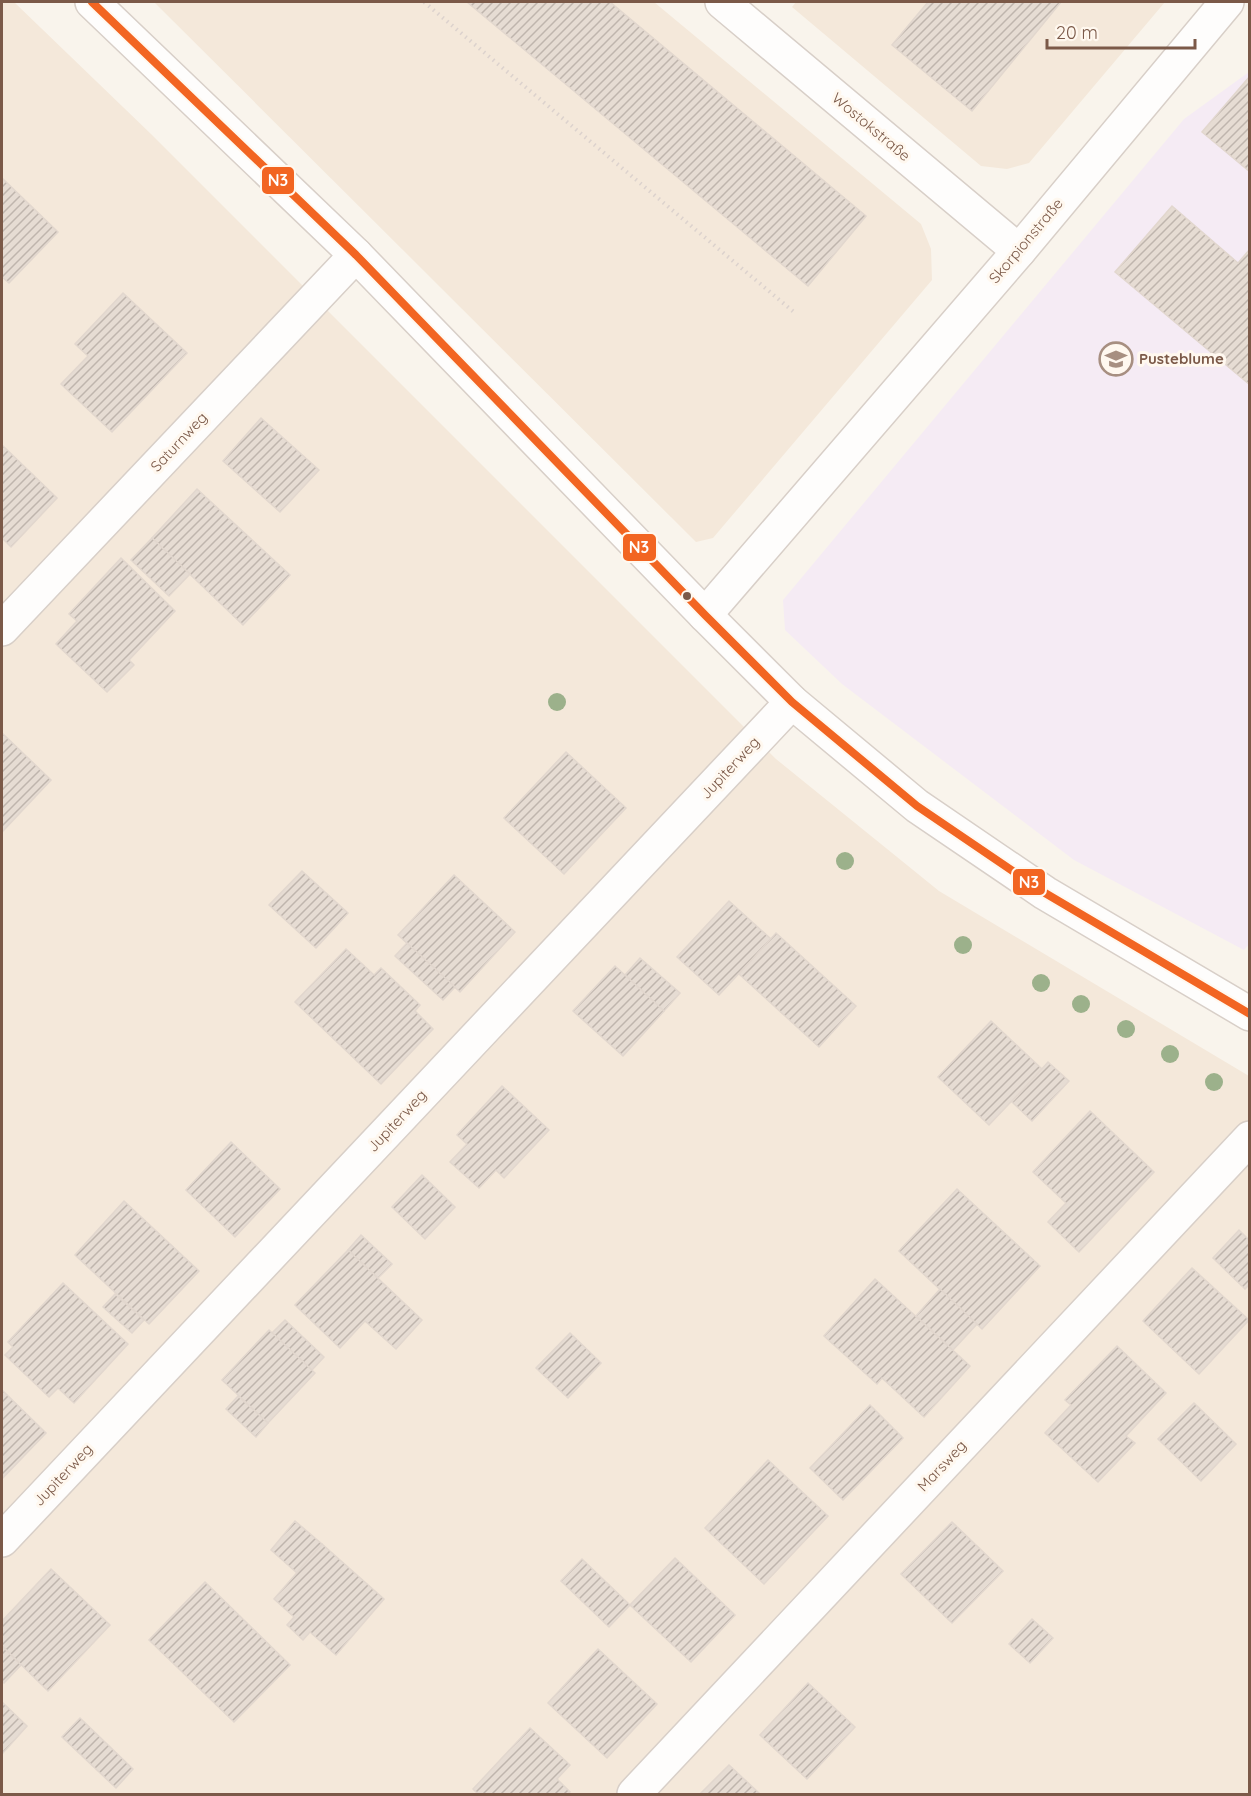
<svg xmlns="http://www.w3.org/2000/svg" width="1251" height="1796" viewBox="0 0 1251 1796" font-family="Quicksand,sans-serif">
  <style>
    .residential { fill: #f4e8da }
    .education { fill: #f5ebf4 }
    .building { fill: url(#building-hatch); stroke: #e2d7ce; stroke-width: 1.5 }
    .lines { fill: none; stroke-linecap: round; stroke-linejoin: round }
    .street-casing { stroke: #d8cfc8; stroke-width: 36 }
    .path { stroke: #dcd2cd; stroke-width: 4; stroke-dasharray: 1.5 4.5; stroke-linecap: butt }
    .street { stroke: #fefdfc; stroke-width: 33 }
    .bus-1-casing { stroke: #fff8ef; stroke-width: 12 }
    .bus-1 { stroke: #f26522; stroke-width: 8 }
    .tree { fill: #9cb18b }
    .bus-dot { fill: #7b5948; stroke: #fff8ef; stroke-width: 2 }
    .labels { text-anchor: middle; stroke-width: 6; stroke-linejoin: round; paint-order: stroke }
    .street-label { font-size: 15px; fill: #7b5948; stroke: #fff8ef }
    .poi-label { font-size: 15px; font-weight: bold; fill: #7b5948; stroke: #fff8ef; text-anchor: start }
    .line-badge { stroke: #fff8ef; stroke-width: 2 }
    .badge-label { font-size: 16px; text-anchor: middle; font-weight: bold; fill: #fff }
  </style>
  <defs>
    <pattern id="building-hatch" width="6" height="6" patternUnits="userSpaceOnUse" patternTransform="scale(1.5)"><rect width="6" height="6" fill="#e6dcd3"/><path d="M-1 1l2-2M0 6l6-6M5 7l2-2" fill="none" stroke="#bfb5ad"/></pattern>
  </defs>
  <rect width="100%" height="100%" fill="#f9f4ec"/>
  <g class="residential">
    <path d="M2 2H14L151 134 776 759 939 891 1249 1076 1250 1794H2Z"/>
    <path d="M154 2H654L921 224 931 249 932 280 713 538 696 542Z"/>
    <path d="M796 2H1165L1029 163 1007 169 981 166 792 7Z"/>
  </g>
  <path class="education" d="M1249 72 1250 943 1244 950 1074 860 842 684 785 630 783 600 1184 119Z"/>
  <g class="building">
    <path d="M467 2H610L866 216 808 286Z"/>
    <path d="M928 2H1061L972 111 892 45Z"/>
    <path d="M1250 76V172L1202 132Z"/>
    <path d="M2 178 58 232 9 283 2 277Z"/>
    <path d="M1172 206 1238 263 1250 249V385L1115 272Z"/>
    <path d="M123 293 187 353 112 432 61 384 88 356 75 344Z"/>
    <path d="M261 418 319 470 280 512 223 461Z"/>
    <path d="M2 445 57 498 11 547 2 538Z"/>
    <path d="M197 489 290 575 243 625 152 538Z"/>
    <path d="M152 538 190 574 169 596 131 560Z"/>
    <path d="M121 558 175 611 129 660 134 665 107 692 56 644 77 621 69 614Z"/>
    <path d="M2 733 51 780 2 832Z"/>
    <path d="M566 752 626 808 564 874 504 818Z"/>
    <path d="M302 871 348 913 316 948 269 905Z"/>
    <path d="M454 875 515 932 460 992 398 935Z"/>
    <path d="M729 901 771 939 719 995 677 957Z"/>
    <path d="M776 933 856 1006 819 1047 739 974Z"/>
    <path d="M407 943 455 987 443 1000 395 956Z"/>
    <path d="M346 949 374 975 381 968 420 1005 415 1011 433 1029 381 1084 295 1002Z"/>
    <path d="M640 958 680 993 664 1011 625 975Z"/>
    <path d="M615 966 664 1011 623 1056 573 1011Z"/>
    <path d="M991 1021 1042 1069 989 1125 938 1077Z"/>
    <path d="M1048 1062 1069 1081 1032 1121 1012 1102Z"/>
    <path d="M502 1086 549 1130 504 1178 496 1170 479 1188 450 1162 467 1144 457 1135Z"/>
    <path d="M1090 1111 1154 1172 1079 1252 1048 1222 1066 1203 1033 1172Z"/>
    <path d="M231 1142 280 1189 235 1237 186 1190Z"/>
    <path d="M422 1175 455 1207 425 1239 392 1207Z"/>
    <path d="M957 1189 1040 1266 982 1329 899 1251Z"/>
    <path d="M124 1201 199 1271 149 1324 75 1255Z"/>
    <path d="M1239 1230 1250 1241V1284L1245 1289 1213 1258Z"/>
    <path d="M361 1235 392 1264 378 1278 348 1250Z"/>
    <path d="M348 1250 422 1320 396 1349 365 1321 340 1348 295 1305Z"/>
    <path d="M1192 1268 1249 1320 1199 1374 1143 1321Z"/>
    <path d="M875 1279 970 1366 924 1417 882 1378 877 1384 824 1336Z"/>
    <path d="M63 1283 128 1344 74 1403 58 1388 49 1397 5 1355 13 1347 8 1342Z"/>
    <path d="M940 1289 977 1324 953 1350 916 1316Z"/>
    <path d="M115 1294 144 1320 132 1333 103 1307Z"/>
    <path d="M285 1320 324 1357 312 1370 272 1333Z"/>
    <path d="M269 1330 315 1373 268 1423 222 1380Z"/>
    <path d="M570 1333 601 1363 568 1398 536 1368Z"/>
    <path d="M1117 1346 1166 1393 1126 1436 1135 1443 1098 1482 1045 1433 1071 1405 1065 1400Z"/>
    <path d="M2 1390 46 1433 2 1479Z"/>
    <path d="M238 1396 268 1423 256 1437 226 1409Z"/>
    <path d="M1194 1403 1236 1444 1201 1481 1158 1439Z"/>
    <path d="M870 1405 903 1438 843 1500 810 1468Z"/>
    <path d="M768 1460 828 1516 764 1584 705 1528Z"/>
    <path d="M295 1521 322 1544 297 1573 271 1550Z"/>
    <path d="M952 1522 1003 1571 952 1623 901 1574Z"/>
    <path d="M322 1544 384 1599 336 1655 310 1632 303 1640 287 1625 294 1617 274 1599Z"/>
    <path d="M675 1558 735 1615 691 1662 630 1605Z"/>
    <path d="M582 1559 630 1605 609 1627 561 1581Z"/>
    <path d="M51 1569 110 1625 48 1691 2 1646V1621Z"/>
    <path d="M205 1582 290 1665 234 1722 149 1640Z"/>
    <path d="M1032 1619 1053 1638 1030 1663 1009 1644Z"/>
    <path d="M2 1646 21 1665 4 1683 2 1680Z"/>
    <path d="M598 1649 657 1704 607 1758 548 1703Z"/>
    <path d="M808 1683 855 1727 807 1779 760 1735Z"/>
    <path d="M2 1702 27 1726 2 1754Z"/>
    <path d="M80 1718 133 1769 116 1788 62 1737Z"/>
    <path d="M530 1728 570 1765 557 1779 570 1792 567 1794H478L473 1789Z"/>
    <path d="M729 1765 760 1794H700Z"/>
  </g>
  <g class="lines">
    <g class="street-casing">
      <g id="street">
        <path d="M92 2 356 255 705 615 792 702 917 806 1045 893 1250 1014"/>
        <path d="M722 2 1019 251"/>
        <path d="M705 615 1019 251 1227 2"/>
        <path d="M2 629 356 255"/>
        <path d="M2 1540 792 702"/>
        <path d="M634 1794 1250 1138"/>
      </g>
    </g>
    <path class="path" d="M424 2 795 313"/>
    <use href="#street" class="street"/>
    <g class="bus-1-casing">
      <path id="bus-1" d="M92 2 356 255 705 615 792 702 917 806 1045 893 1250 1014"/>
    </g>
    <use href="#bus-1" class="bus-1"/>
  </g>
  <g class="tree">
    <circle cx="557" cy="702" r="9"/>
    <circle cx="845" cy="861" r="9"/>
    <circle cx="963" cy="945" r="9"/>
    <circle cx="1041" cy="983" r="9"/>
    <circle cx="1081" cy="1004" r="9"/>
    <circle cx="1126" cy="1029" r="9"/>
    <circle cx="1170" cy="1054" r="9"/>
    <circle cx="1214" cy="1082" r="9"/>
  </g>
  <defs>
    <g id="school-ring" transform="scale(1.725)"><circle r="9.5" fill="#fff8ef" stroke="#a78f81" stroke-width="1.5"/><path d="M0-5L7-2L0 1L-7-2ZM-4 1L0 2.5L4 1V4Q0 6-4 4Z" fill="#a78f81"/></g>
  </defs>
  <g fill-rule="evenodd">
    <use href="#school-ring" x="1116" y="359"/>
  </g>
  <circle class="bus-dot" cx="687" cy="596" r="5"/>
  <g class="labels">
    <g class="street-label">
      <text transform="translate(871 127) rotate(40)" y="5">Wostokstraße</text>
      <text transform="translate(1026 241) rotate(-50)" y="5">Skorpionstraße</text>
      <text transform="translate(179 442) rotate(-47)" y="5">Saturnweg</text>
      <text transform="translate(730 768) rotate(-47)" y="5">Jupiterweg</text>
      <text transform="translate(397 1121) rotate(-47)" y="5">Jupiterweg</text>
      <text transform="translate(942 1466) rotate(-47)" y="5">Marsweg</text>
      <text transform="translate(63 1475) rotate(-47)" y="5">Jupiterweg</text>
    </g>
    <g class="poi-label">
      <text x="1139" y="364">Pusteblume</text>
    </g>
  </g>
  <g class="line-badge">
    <rect x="261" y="166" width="34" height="29" rx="6" fill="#f26522"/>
    <rect x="622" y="533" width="35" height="29" rx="6" fill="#f26522"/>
    <rect x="1012" y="868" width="34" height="28" rx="6" fill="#f26522"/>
  </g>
  <g class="badge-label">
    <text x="278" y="186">N3</text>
    <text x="639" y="553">N3</text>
    <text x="1029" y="888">N3</text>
  </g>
  <rect width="1251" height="1796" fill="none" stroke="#7b5948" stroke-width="6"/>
  <path d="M1047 39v9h148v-9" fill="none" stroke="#7b5948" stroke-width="3"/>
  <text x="1056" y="39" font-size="18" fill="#7b5948" stroke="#fff8ef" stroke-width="4.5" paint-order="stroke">20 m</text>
</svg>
